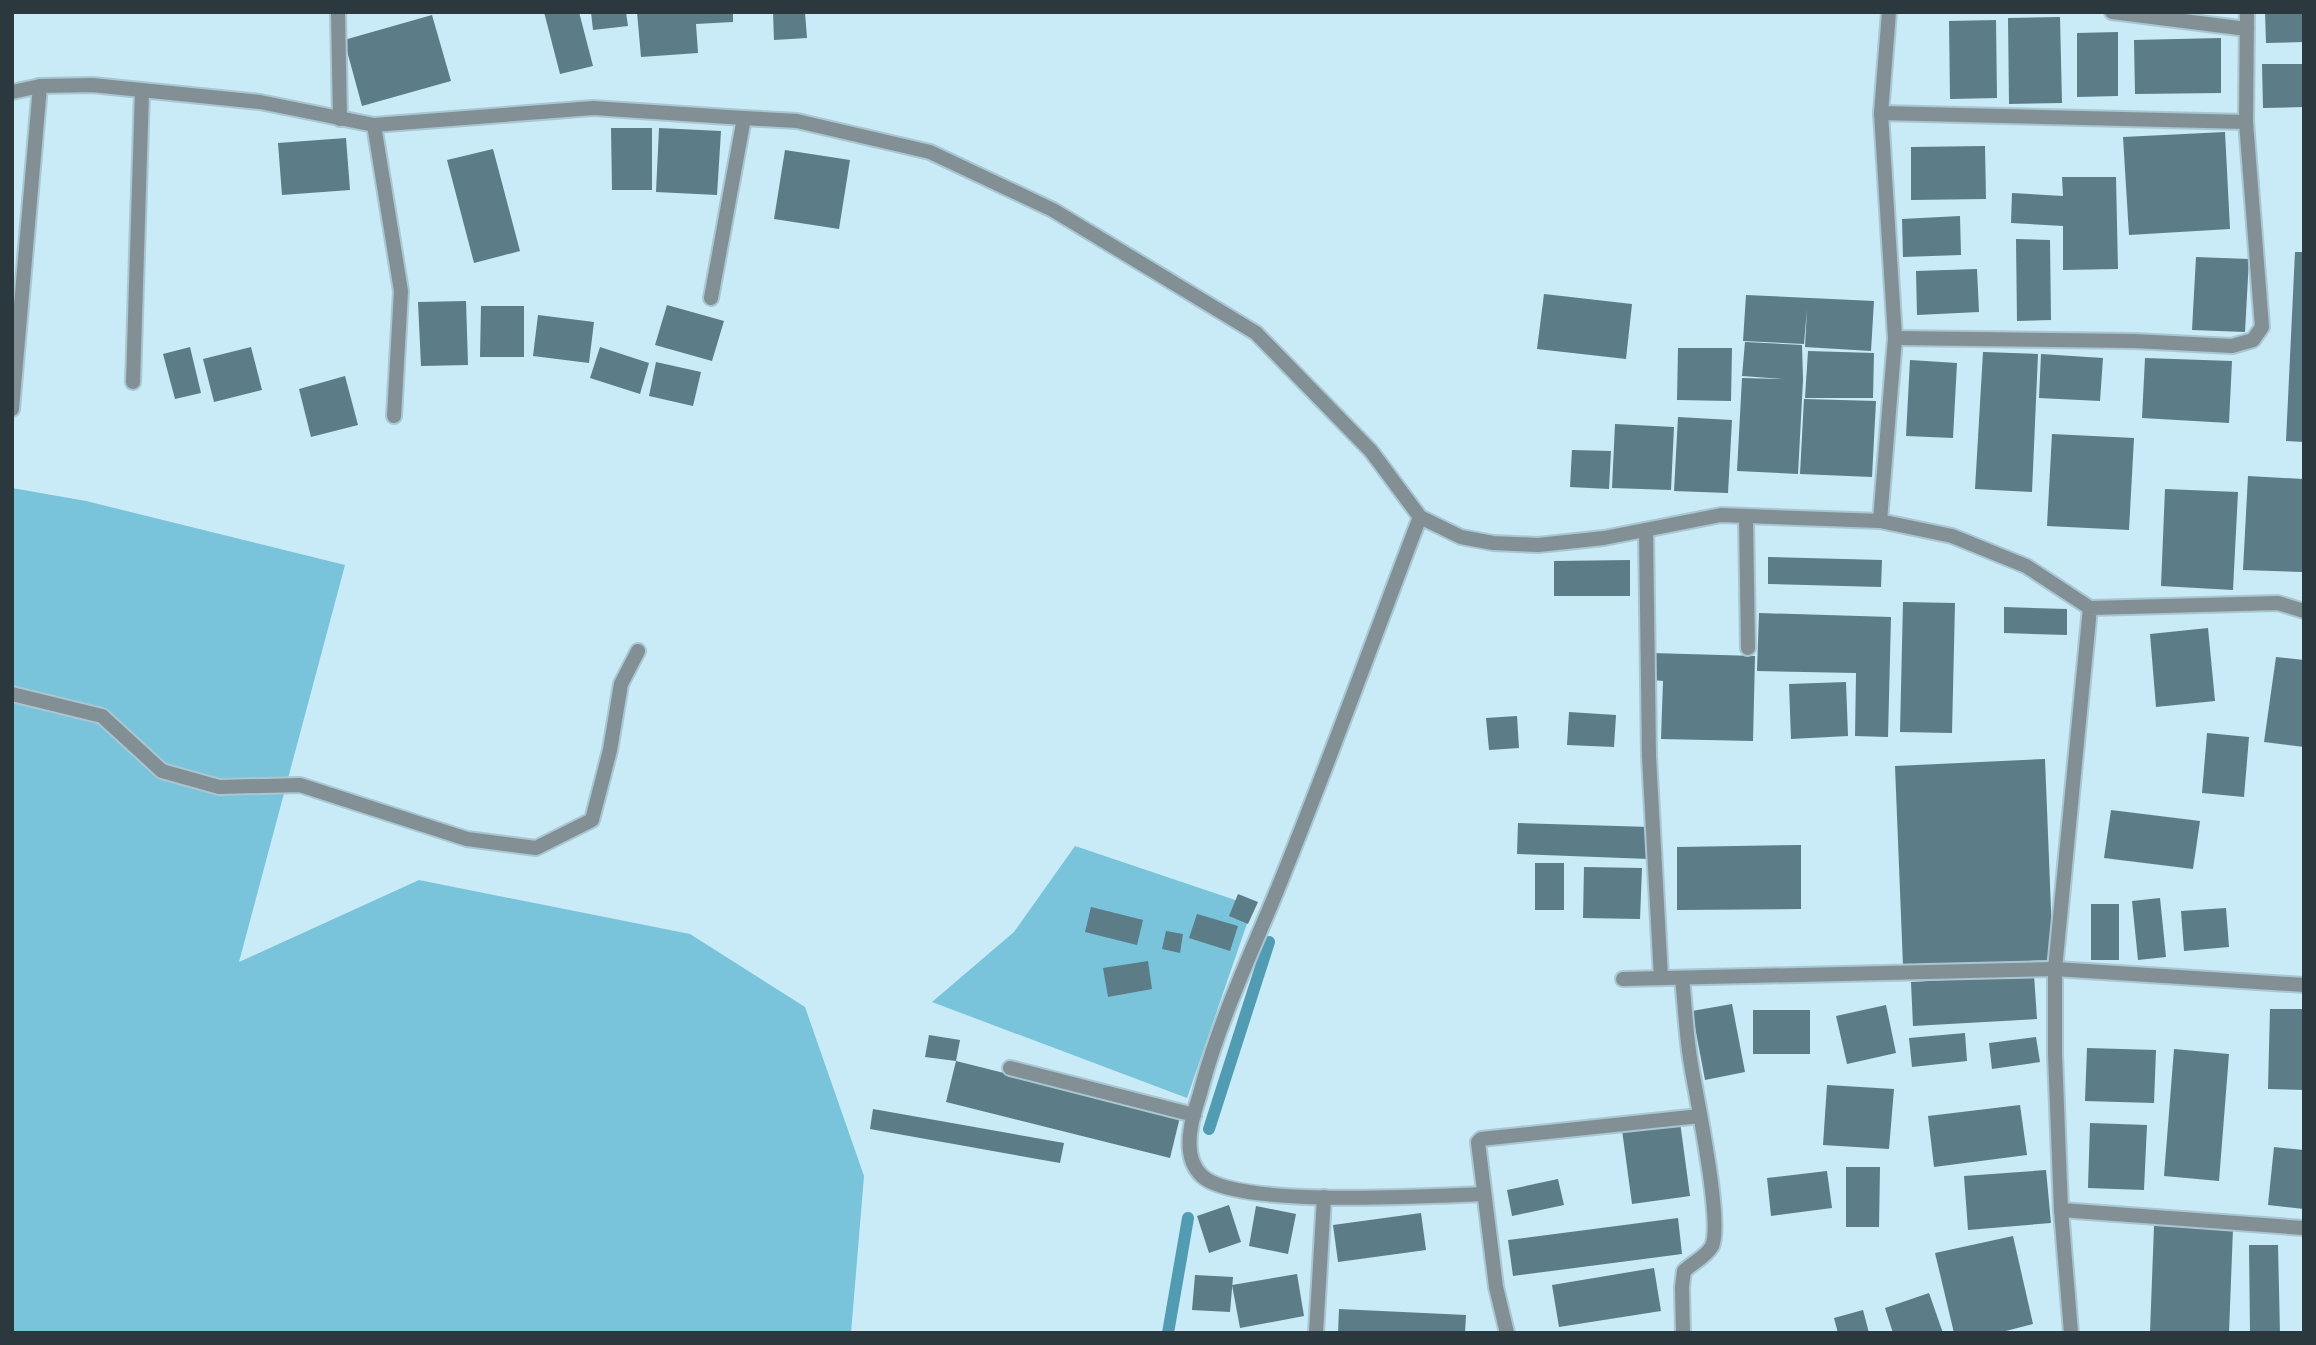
<svg xmlns="http://www.w3.org/2000/svg" width="2316" height="1345" viewBox="0 0 2316 1345" font-family="'Crimson Pro',serif">
  <style>
    .green { fill: #79c3db }
    .lines { fill: none; stroke-linecap: round; stroke-linejoin: round }
    .stream { stroke: #519cb3; stroke-width: 12 }
    .building { fill: #5c7c87 }
    .service-casing { stroke: #a9c7d2; stroke-width: 18 }
    .minor-casing { stroke: #a9c7d2; stroke-width: 18 }
    .service { stroke: #829095; stroke-width: 14 }
    .minor { stroke: #829095; stroke-width: 14 }
  </style>
  <rect width="100%" height="100%" fill="#c8ebf7"/>
  <g class="green">
    <path d="M12 488 86 501 345 565 239 962 419 880 690 934 805 1007 864 1176 851 1333H12Z"/>
    <path d="M1075 846 1253 906 1187 1098 932 1002 1014 932Z"/>
  </g>
  <g class="lines">
    <g class="stream">
      <path d="M1209 1129 1269 942"/>
      <path d="M1168 1333 1188 1218"/>
    </g>
  </g>
  <g class="building">
    <path d="M544 12H579L593 66 560 74Z"/>
    <path d="M591 12H626L628 26 593 30Z"/>
    <path d="M637 12H733V22L696 24 698 53 641 57Z"/>
    <path d="M773 12H805L807 38 774 40Z"/>
    <path d="M2265 12H2304V42L2266 43Z"/>
    <path d="M432 15 451 81 362 106 344 40Z"/>
    <path d="M2060 17 2062 103 2009 104 2008 18Z"/>
    <path d="M1996 20 1997 98 1950 99 1949 21Z"/>
    <path d="M2118 32V96L2077 97V33Z"/>
    <path d="M2221 38V93L2135 94 2134 40Z"/>
    <path d="M2262 64H2304V107L2263 108Z"/>
    <path d="M611 128H652V190H612Z"/>
    <path d="M659 128 721 131 717 195 656 192Z"/>
    <path d="M2225 132 2230 229 2129 235 2123 137Z"/>
    <path d="M346 138 350 190 282 195 278 143Z"/>
    <path d="M1985 146 1986 199 1911 200V147Z"/>
    <path d="M493 149 520 251 474 263 447 160Z"/>
    <path d="M785 150 850 160 839 229 774 219Z"/>
    <path d="M2062 177H2116L2118 269 2063 270V226L2011 223 2012 193 2063 196Z"/>
    <path d="M1960 216 1961 255 1903 257 1902 219Z"/>
    <path d="M2016 239 2050 240 2051 320 2017 321Z"/>
    <path d="M2295 252H2304V442L2286 441Z"/>
    <path d="M2196 257 2249 259 2245 332 2192 330Z"/>
    <path d="M1977 269 1979 312 1917 315 1916 271Z"/>
    <path d="M1544 294 1632 304 1626 359 1537 349Z"/>
    <path d="M1746 295 1874 301 1871 351 1805 347 1807 309 1804 344 1743 341Z"/>
    <path d="M466 301 468 365 421 366 418 302Z"/>
    <path d="M667 305 724 321 712 361 655 345Z"/>
    <path d="M481 306H524V357H480Z"/>
    <path d="M538 315 594 322 589 363 533 356Z"/>
    <path d="M1745 342 1802 345 1803 380 1798 474 1737 471 1742 378 1783 379 1742 376Z"/>
    <path d="M190 347 201 393 175 399 163 354Z"/>
    <path d="M251 347 262 390 214 402 203 359Z"/>
    <path d="M600 347 649 363 640 394 590 378Z"/>
    <path d="M1678 348H1732L1731 401 1677 400Z"/>
    <path d="M1808 351 1874 353 1873 398H1805Z"/>
    <path d="M1983 352 2038 354 2032 492 1975 489Z"/>
    <path d="M2041 354 2103 358 2100 401 2039 398Z"/>
    <path d="M2145 358 2232 361 2229 423 2142 418Z"/>
    <path d="M1910 360 1957 363 1953 438 1906 436Z"/>
    <path d="M656 362 701 372 693 406 649 396Z"/>
    <path d="M345 376 358 425 311 437 299 389Z"/>
    <path d="M1804 399 1876 401 1872 477 1800 474Z"/>
    <path d="M1678 417 1732 420 1728 493 1674 491Z"/>
    <path d="M1615 424 1674 427 1671 490 1612 488Z"/>
    <path d="M2052 434 2134 438 2129 530 2047 526Z"/>
    <path d="M1572 450 1611 451 1609 489 1570 487Z"/>
    <path d="M2248 476 2304 479 2303 572 2243 570Z"/>
    <path d="M2165 489 2238 492 2233 590 2161 586Z"/>
    <path d="M1768 557 1882 560 1881 587 1768 584Z"/>
    <path d="M1630 560V596H1554V561Z"/>
    <path d="M1903 602 1955 603 1952 733 1900 732Z"/>
    <path d="M2004 607 2067 609V635L2004 633Z"/>
    <path d="M1759 613 1891 617 1888 737 1855 736 1856 673 1757 671Z"/>
    <path d="M2208 628 2215 701 2156 707 2150 634Z"/>
    <path d="M1652 653 1755 656 1753 741 1661 739 1663 681 1652 680Z"/>
    <path d="M2276 657 2304 660V747L2264 742Z"/>
    <path d="M1846 682 1848 736 1791 739 1789 684Z"/>
    <path d="M1569 712 1616 715 1614 747 1567 745Z"/>
    <path d="M1517 716 1519 748 1489 750 1486 718Z"/>
    <path d="M2207 733 2249 737 2244 797 2202 793Z"/>
    <path d="M2045 759 2053 960 1903 966 1895 766Z"/>
    <path d="M2111 810 2200 821 2193 869 2104 858Z"/>
    <path d="M1518 823 1651 827 1649 859 1517 854Z"/>
    <path d="M1801 845V909L1677 910V847Z"/>
    <rect x="1535" y="863" width="29" height="47"/>
    <path d="M1584 867 1642 868 1640 919 1583 918Z"/>
    <path d="M1238 894 1258 902 1248 924 1229 916Z"/>
    <path d="M2160 898 2166 957 2138 960 2132 901Z"/>
    <rect x="2091" y="904" width="28" height="56"/>
    <path d="M1091 907 1143 920 1137 945 1085 932Z"/>
    <path d="M2226 908 2229 947 2184 951 2181 911Z"/>
    <path d="M1197 914 1238 926 1230 951 1189 938Z"/>
    <path d="M1166 931 1183 934 1180 953 1162 949Z"/>
    <path d="M1148 961 1152 989 1108 997 1103 968Z"/>
    <path d="M2034 975 2037 1019 1913 1026 1911 982Z"/>
    <path d="M1732 1004 1745 1072 1705 1080 1692 1011Z"/>
    <path d="M1886 1005 1896 1053 1847 1064 1836 1016Z"/>
    <path d="M2270 1009H2304V1090L2268 1089Z"/>
    <rect x="1753" y="1010" width="57" height="44"/>
    <path d="M1965 1033 1967 1061 1912 1067 1909 1038Z"/>
    <path d="M929 1035 960 1040 956 1061 925 1057Z"/>
    <path d="M2036 1037 2040 1062 1992 1069 1989 1043Z"/>
    <path d="M2087 1048 2156 1050 2154 1103 2085 1101Z"/>
    <path d="M2174 1049 2229 1054 2219 1181 2164 1176Z"/>
    <path d="M956 1061 1180 1117 1170 1158 946 1102Z"/>
    <path d="M1827 1085 1894 1089 1889 1149 1823 1145Z"/>
    <path d="M2020 1105 2027 1155 1934 1167 1928 1116Z"/>
    <path d="M873 1109 1064 1143 1060 1163 870 1129Z"/>
    <path d="M1680 1122 1690 1196 1632 1204 1622 1130Z"/>
    <path d="M2090 1123 2147 1125 2144 1190 2088 1188Z"/>
    <path d="M2274 1147 2304 1150V1209L2268 1205Z"/>
    <path d="M1846 1167H1880L1879 1227H1846Z"/>
    <path d="M2046 1170 2051 1223 1968 1230 1964 1176Z"/>
    <path d="M1827 1171 1832 1208 1771 1216 1767 1178Z"/>
    <path d="M1558 1179 1564 1205 1512 1216 1507 1190Z"/>
    <path d="M1229 1205 1241 1242 1209 1253 1197 1216Z"/>
    <path d="M1256 1206 1296 1214 1288 1254 1249 1246Z"/>
    <path d="M1421 1213 1426 1250 1338 1262 1333 1225Z"/>
    <path d="M1678 1218 1682 1254 1513 1276 1508 1240Z"/>
    <path d="M2154 1226 2233 1228 2229 1333H2150Z"/>
    <path d="M2013 1236 2033 1324 1998 1333H1954L1935 1253Z"/>
    <path d="M2249 1245H2278L2280 1333H2250Z"/>
    <path d="M1654 1268 1661 1311 1559 1327 1552 1285Z"/>
    <path d="M1297 1274 1304 1316 1240 1328 1232 1285Z"/>
    <path d="M1195 1275 1233 1277 1230 1312 1192 1310Z"/>
    <path d="M1929 1293 1943 1333H1893L1885 1308Z"/>
    <path d="M1339 1309 1466 1315 1465 1333H1338Z"/>
    <path d="M1863 1310 1869 1333H1838L1834 1318Z"/>
  </g>
  <g class="lines">
    <g class="service-casing">
      <g id="service">
        <path d="M711 298 744 118"/>
        <path d="M133 382 142 91"/>
        <path d="M1746 516 1748 648"/>
        <path d="M1316 1333 1324 1197"/>
      </g>
    </g>
    <g class="minor-casing">
      <g id="minor">
        <path d="M338 12 340 119"/>
        <path d="M2112 12 2247 29"/>
        <path d="M12 92 40 86 92 85 260 102 374 125 593 108 744 118 797 121 930 152 1053 210 1256 333 1371 451 1420 517 1461 537 1493 543 1538 545 1604 538 1721 515 1880 521 1952 536 2026 566 2090 608"/>
        <path d="M1881 113 1889 12"/>
        <path d="M374 125 401 291 394 416"/>
        <path d="M1895 338 2134 341 2232 346 2253 340 2262 327 2246 122 2247 12"/>
        <path d="M12 409 40 86"/>
        <path d="M1420 517C1373 640 1328 765 1278 888 1251 954 1221 1017 1202 1086 1199 1099 1193 1113 1191 1127 1188 1144 1188 1163 1202 1176 1236 1208 1431 1196 1484 1194"/>
        <path d="M1880 521 1895 338 1881 113 2246 122"/>
        <path d="M1646 530 1649 756 1661 978"/>
        <path d="M12 694 102 716 162 771 219 787 300 785 467 839 536 848 592 820 610 750 621 684 638 651"/>
        <path d="M1682 978C1685 1006 1686 1036 1691 1064 1696 1096 1723 1222 1712 1246 1706 1257 1692 1263 1684 1271L1682 1287 1683 1333"/>
        <path d="M1623 979 2055 969 2304 985"/>
        <path d="M1010 1068 1194 1115"/>
        <path d="M2061 1210 2304 1228"/>
        <path d="M1507 1333 1496 1287 1478 1142 1481 1139 1700 1116"/>
        <path d="M2071 1333 2061 1210 2055 1054V969L2090 608 2278 603 2304 611"/>
      </g>
    </g>
    <use href="#service" class="service"/>
    <use href="#minor" class="minor"/>
  </g>
  <rect width="2316" height="1345" fill="none" stroke="#2b393e" stroke-width="28"/>
</svg>
